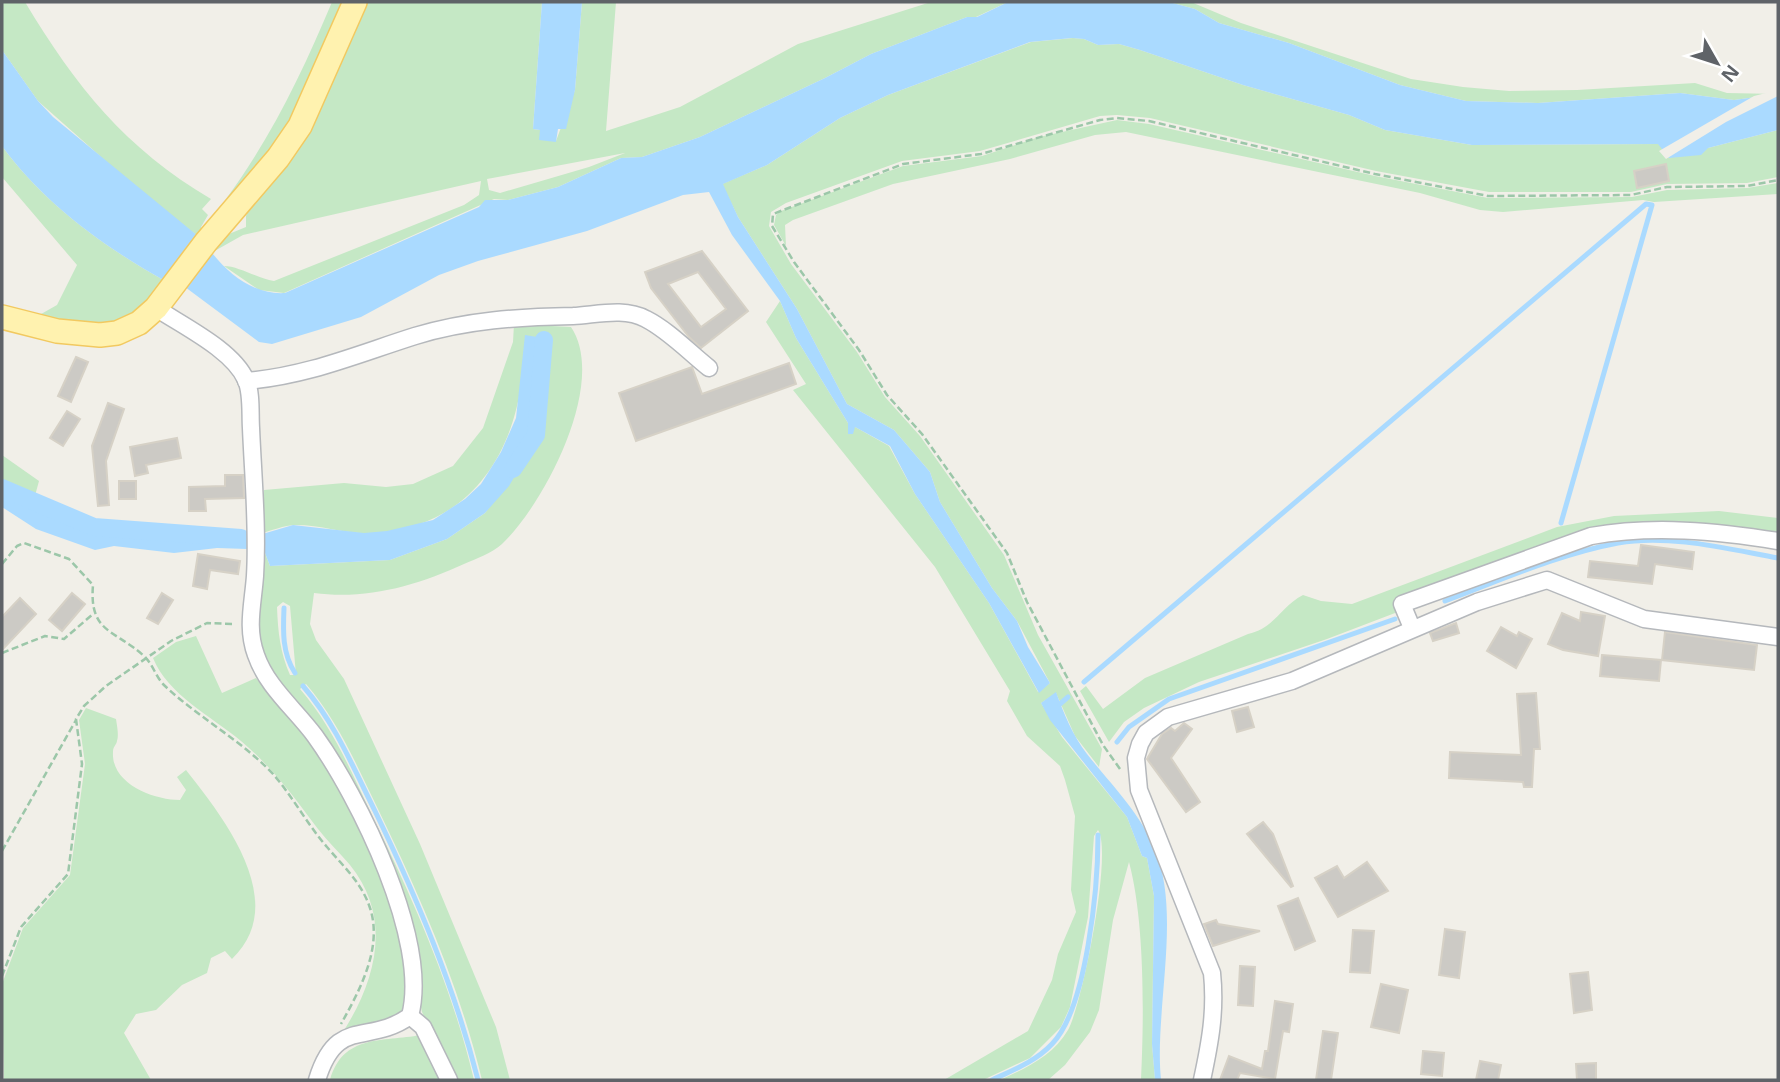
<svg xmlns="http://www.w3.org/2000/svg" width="1780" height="1082" viewBox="0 0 1780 1082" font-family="'Open Sans',sans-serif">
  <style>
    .green { fill: #c5e8c5; fill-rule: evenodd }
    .water { fill: #aadaff }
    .pier { fill: #f1efe8 }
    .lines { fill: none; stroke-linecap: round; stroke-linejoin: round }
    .stream { stroke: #aadaff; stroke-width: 5 }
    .canal { stroke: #aadaff; stroke-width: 18 }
    .building { fill: #cccac5; stroke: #d6d1c6; stroke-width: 2; fill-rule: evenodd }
    .street-casing { stroke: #b5b8bc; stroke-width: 19 }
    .primary-casing { stroke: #f2c960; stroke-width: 26 }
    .path { stroke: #9cc7a9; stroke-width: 2.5; stroke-dasharray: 7 3.5; stroke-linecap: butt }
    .street { stroke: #fff; stroke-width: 16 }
    .primary { stroke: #fff2af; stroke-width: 23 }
  </style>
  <rect width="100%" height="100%" fill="#f1efe8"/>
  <g class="green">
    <path d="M2 2H25C76 87 125 148 211 199L202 209 208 215 201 227 204 241 135 187 38 101 2 50Z"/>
    <path d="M332 2H343C315 65 283 156 226 199 271 138 303 71 332 2Z"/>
    <path d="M362 2H542L533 129 540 130 556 141 575 90 582 2H616L606 131 680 107 798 44 931 2H1008L976 17H967L871 54 825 78 700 137 642 157 621 158 558 187 508 200 494 199 284 293 259 290 224 266C238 266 257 278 274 281L464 205 479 195 481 181 243 235 211 253 219 238 246 227V216L253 199ZM625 153 589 167 500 193 489 190 487 179Z"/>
    <path d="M1169 2H1191L1241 23 1411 79 1463 87 1509 91 1577 90 1695 83 1727 93 1778 94 1734 100 1680 93 1538 103 1466 101 1400 85 1289 43 1219 23 1195 9Z"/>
    <path d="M1073 38 1084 39 1098 45 1119 44 1140 50 1243 85 1349 115 1385 130 1472 145 1658 144 1708 148 1778 130V177L1747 183 1667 184 1631 192H1489L1376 171 1150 118 1117 115 1100 116 980 151 902 161 786 203 771 212 769 226 791 264 857 352 885 397 920 436 1004 555 1038 635 1102 749 1099 767 1075 736 1056 693 1041 703 1062 737 1127 817 1142 856 1147 858 1154 896 1152 1044 1155 1080H1141C1144 1017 1145 922 1129 862L1113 920 1099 1010 1090 1032 1065 1065 1048 1080H1000C1026 1068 1053 1056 1068 1030 1082 1005 1113 852 1098 830L1094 836 1088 917 1070 1007 1061 1027 1030 1058 983 1080H944L1028 1031 1052 980 1058 954 1076 912 1071 890 1075 816 1065 780 1060 766 1027 736 1007 701 1010 691 935 567 793 390 806 384 766 322 780 301 796 338 848 423 889 446 915 494 989 603 1038 692 1050 683 1017 621 992 588 940 502 930 472 894 430 847 404 797 309 738 217 722 184 767 165 840 118 888 95 1031 42Z"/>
    <path d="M1117 120 1149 124 1375 176 1488 198 1632 197 1667 190 1747 188 1778 183V194L1654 202 1643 200 1503 212 1480 210 1420 193 1126 132 1095 135 1010 159 893 184 793 220 785 225 786 246 774 225 776 215 781 211 903 166 982 156 1039 137Z"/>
    <path d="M2 146C43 203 108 250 169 283L150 306 112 330 34 318 57 305 77 265 2 177Z"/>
    <path d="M514 324 571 327C608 382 545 503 502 544 492 553 476 559 464 564 416 586 366 600 314 593L310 624 316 640 344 679 420 844 496 1027 510 1080H482C459 985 420 896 377 807 356 764 338 721 306 684L300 689C332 726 350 769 371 813 413 899 452 987 474 1080H454L422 1012 394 885 256 640 261 553H265L270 566 390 560 447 539 485 513 522 464 535 425 522 378C512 461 465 527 375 533 349 535 322 525 296 525 284 525 271 531 259 534L264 490 344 483 386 487 413 484 453 466 483 428 513 342ZM283 602 290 606 296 675H290C280 652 278 632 277 607Z"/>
    <path d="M2 455 39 481 33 503 2 480Z"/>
    <path d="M1719 511 1778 518V534L1620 527 1327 639 1199 682 1144 708 1124 722 1109 742 1080 691 1086 686 1103 709 1145 678 1248 634C1275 628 1280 607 1303 595L1321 601 1352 604 1557 527 1614 516Z"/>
    <path d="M196 636 222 693 256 678 323 759 371 854 398 923 410 991 402 1016 343 1032C376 980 393 918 350 865 339 852 328 842 318 829 294 797 272 767 241 741 211 716 168 695 153 658L176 642Z"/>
    <path d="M86 708 116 719C117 726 119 735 117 741 116 746 113 746 113 752 111 784 154 800 180 800L186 790 177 777 186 770C224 818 291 903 232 959L225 951 211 958 207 973 182 985 156 1010 136 1014 124 1033 151 1080H4L2 984 23 928 70 875 85 764 79 720Z"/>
    <path d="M421 1035 440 1080H330C343 1034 382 1042 421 1035Z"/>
  </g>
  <g class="water">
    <path d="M542 2H582L575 90 566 129H558L556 142 539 140 540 130 533 129Z"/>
    <path d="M1008 2H1169L1195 9 1219 23 1289 43 1400 85 1466 101 1538 103 1680 93 1734 100 1778 94V130L1708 148 1701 155 1669 158 1658 144 1472 145 1385 130 1349 115 1243 85 1140 50 1119 44 1098 45 1084 39 1072 38 1030 42 888 95 840 118 767 165 723 184 738 217 797 309 847 404 894 430 930 472 940 502 992 588 1017 621 1028 647 1050 683 1039 693 989 603 915 494 890 446 855 427 853 434H848V423L796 338 780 301 732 235 709 192 683 195 587 231 478 261 439 275 361 317 272 344 259 342 181 284 209 249C227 273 253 295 285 293L479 207 485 200H508L558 187 621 158 642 157 700 137 825 78 871 54 967 17H977Z"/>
    <path d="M2 50 38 101 53 117 204 241 169 283C108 250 43 203 2 146Z"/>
    <path d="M525 335 537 337 536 351 543 352 540 409 522 464 509 486 485 513 447 539 390 560 270 566 265 553H261L259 535 293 525 364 533 387 531 433 520 465 499 481 484 501 452 516 418Z"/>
    <path d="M2 480 66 523 118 533 146 531 201 536 248 535 247 549 217 548 174 553 114 546 95 550 36 529 2 507Z"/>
    <path d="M1056 692C1064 714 1073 736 1087 754 1112 786 1140 812 1155 850 1182 914 1154 1011 1161 1080H1155L1152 1044 1154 896 1147 858 1142 856 1127 817 1050 720 1041 703Z"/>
  </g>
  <path class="pier" d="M1778 90V96L1726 122 1666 159 1659 151 1754 96Z"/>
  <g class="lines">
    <g class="stream">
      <path d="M1445 601C1501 580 1559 554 1618 543 1670 534 1728 549 1778 558"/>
      <path d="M284 608C283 631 282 653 295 673"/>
      <path d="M1084 682 1646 204 1652 205 1561 523"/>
      <path d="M303 686C335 723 353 767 375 811 417 898 454 986 478 1080"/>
      <path d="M1060 704 1068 697"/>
      <path d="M1117 742 1129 727 1169 699 1395 619"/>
      <path d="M992 1080C1013 1070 1035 1062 1052 1044 1087 1008 1098 886 1098 835"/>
    </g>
    <g class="canal">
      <path d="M513 469 536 435 544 340"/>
      <path d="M2 488 94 527 241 538"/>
    </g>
  </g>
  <g class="building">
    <path d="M1666 164 1669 181 1637 188 1634 171Z"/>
    <path d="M702 251 748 311 701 348 689 337 651 288 645 272ZM698 272 726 309 701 327 668 284Z"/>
    <path d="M76 357 88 362 71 402 58 396Z"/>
    <path d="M789 363 796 384 636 441 619 393 692 367 702 394Z"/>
    <path d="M108 403 124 409 106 461 109 505 98 506 92 446Z"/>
    <path d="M67 411 80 419 63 446 50 438Z"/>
    <path d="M177 438 181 458 146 465 148 473 135 476 130 447Z"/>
    <path d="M225 475H243L244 498 205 499 206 511H189V487L225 486Z"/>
    <rect x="119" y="481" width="17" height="18"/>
    <path d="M1641 545 1694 552 1692 569 1655 564 1652 584 1588 577 1590 561 1638 566Z"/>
    <path d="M198 554 240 561 238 574 210 570 207 589 193 586Z"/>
    <path d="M72 593 85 604 62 631 49 620Z"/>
    <path d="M162 593 173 600 158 624 147 618Z"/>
    <path d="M20 598 36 614 2 650V617Z"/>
    <path d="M1581 612 1605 616 1598 656 1563 650 1548 644 1562 613 1580 621Z"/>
    <path d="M1456 623 1459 633 1433 641 1430 633Z"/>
    <path d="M1501 627 1517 636 1519 632 1532 639 1516 668 1487 651Z"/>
    <path d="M1665 632 1757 645 1754 670 1662 660Z"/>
    <path d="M1602 655 1661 660 1659 681 1600 676Z"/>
    <path d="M1536 693 1540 749H1534L1532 787H1524L1523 782 1449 778 1450 752 1521 755 1517 694Z"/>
    <path d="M1248 707 1254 727 1237 732 1232 711Z"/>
    <path d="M1184 723 1192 729 1171 758 1200 802 1186 812 1147 759 1162 734 1171 728 1175 731Z"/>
    <path d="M1263 822 1273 834 1293 886 1291 887 1247 834Z"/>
    <path d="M1367 862 1388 891 1338 917 1315 878 1337 866 1344 878Z"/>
    <path d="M1298 898 1315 941 1295 950 1278 906Z"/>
    <path d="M1216 920 1218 924 1260 931 1213 946 1204 924Z"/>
    <path d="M1445 929 1465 932 1459 978 1439 975Z"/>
    <path d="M1353 930 1374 931 1370 973 1350 972Z"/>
    <path d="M1240 966 1255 967 1253 1006 1238 1005Z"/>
    <path d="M1588 972 1592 1010 1574 1013 1570 974Z"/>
    <path d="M1381 984 1408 990 1399 1033 1371 1027Z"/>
    <path d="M1275 1001 1293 1004 1289 1032 1283 1031 1275 1079 1240 1073 1237 1080H1220L1229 1056 1262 1069 1265 1051H1268Z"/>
    <path d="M1323 1031 1338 1033 1331 1080H1316Z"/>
    <path d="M1423 1051 1444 1053 1442 1076 1421 1074Z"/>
    <path d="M1480 1061 1501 1065 1498 1080H1476Z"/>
    <path d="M1596 1063V1080H1577L1576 1064Z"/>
  </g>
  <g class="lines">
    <g class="street-casing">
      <g id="street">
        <path d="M156 308C183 326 233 350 246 380 252 393 250 414 251 428 253 476 258 528 255 576 253 604 246 628 256 655 267 687 295 709 315 736 359 797 430 941 410 1016 368 1046 337 1015 317 1080"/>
        <path d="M246 381C307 376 358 354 415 336 467 320 519 317 573 316 596 315 624 307 646 319 668 330 689 352 709 368"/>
        <path d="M1412 628 1402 604 1591 536C1653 525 1716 531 1778 541"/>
        <path d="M410 1016 423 1027 449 1080"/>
        <path d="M1202 1080C1210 1043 1216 1011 1212 973L1139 790 1136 758 1140 744 1146 733 1168 717 1292 681 1477 602 1547 580 1644 619 1778 637"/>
      </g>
    </g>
    <g class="primary-casing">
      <path id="primary" d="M2 317 57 331 100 335 117 333 139 323 156 308 206 242 278 158 300 126 355 2"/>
    </g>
    <g class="path">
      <path d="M2 564 17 546 24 543 69 559 93 585C89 633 114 629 144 656 153 664 156 678 165 686 199 718 241 740 273 774 293 797 307 824 327 847 343 866 362 883 370 908 383 947 360 990 341 1024"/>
      <path d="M2 653 45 636 64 639 93 614"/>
      <path d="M1120 769 1103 745 1027 602 1007 553 922 434 887 395 859 350 794 262 772 226 773 214 903 164 981 154 1100 120 1117 118 1149 121 1375 174 1488 196 1631 195 1667 187 1747 186 1778 180"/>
      <path d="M2 851 76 720"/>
      <path d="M2 976 21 927 68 874 82 764 76 719 84 706 106 686 171 641 207 623 234 624"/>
    </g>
    <use href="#street" class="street"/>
    <use href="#primary" class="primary"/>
  </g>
  <rect width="1780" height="1082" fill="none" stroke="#5f6368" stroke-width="7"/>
  <g transform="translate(1717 63) rotate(129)" stroke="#ffffff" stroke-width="5" paint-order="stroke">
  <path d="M0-5L12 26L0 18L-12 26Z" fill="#5f6368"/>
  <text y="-10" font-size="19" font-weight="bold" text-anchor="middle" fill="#5f6368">N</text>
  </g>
</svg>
